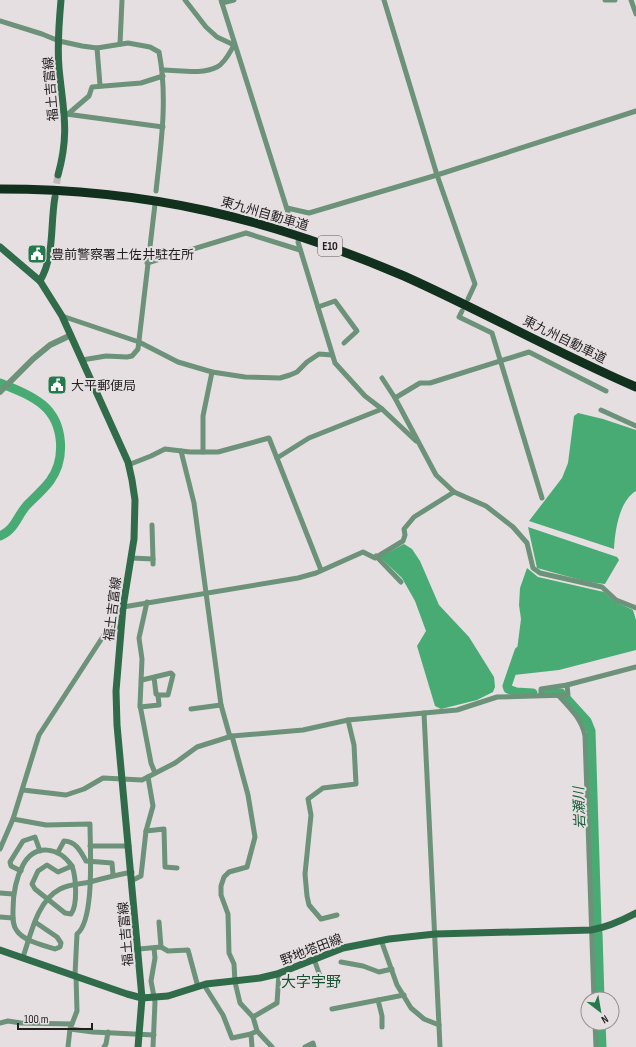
<svg xmlns="http://www.w3.org/2000/svg" width="636" height="1047" viewBox="0 0 636 1047" font-family="'Sofia Sans Condensed','Noto Sans JP',sans-serif">
  <style>
    .water { fill: #49ab74 }
    .lines { fill: none; stroke-linecap: round; stroke-linejoin: round }
    .river { stroke: #49ab74; stroke-width: 9 }
    .secondary-tunnel { stroke: #bfb9ba; stroke-width: 7; stroke-dasharray: 7 3.5; stroke-linecap: butt }
    .minor { stroke: #6c927a; stroke-width: 5 }
    .tertiary { stroke: #6c927a; stroke-width: 6 }
    .secondary { stroke: #306c49; stroke-width: 7 }
    .motorway { stroke: #11301e; stroke-width: 9 }
    .labels { text-anchor: middle; stroke-width: 4; stroke-linejoin: round; paint-order: stroke }
    .shield { fill: #e6dfe1; stroke: #5c595a; stroke-width: 1 }
    .shield-label { font-size: 12px; font-weight: bold; fill: #211f20 }
    .street-label { font-size: 13px; fill: #211f20; stroke: #e6dfe1 }
    .poi-label { font-size: 13px; fill: #211f20; stroke: #e6dfe1; text-anchor: start }
    .water-label { font-size: 14px; font-style: italic; fill: #155d38; stroke: #e6dfe1 }
    .quarter-label { font-size: 15px; fill: #165132; stroke: #e6dfe1 }
  </style>
  <rect width="100%" height="100%" fill="#e6dfe1"/>
  <g class="water">
    <path d="M578 413 603 419 636 430V491C619 501 615 531 614 549L529 521 562 478 568 463 574 416Z"/>
    <path d="M528 527 617 557 619 560 605 584 588 582 537 568Z"/>
    <path d="M404 544 412 549 420 561 439 605 469 637 494 677 495 687 493 692 477 700 441 709 435 706 417 646 426 631 415 601 402 578 380 557Z"/>
    <path d="M527 568 538 577 604 592 614 601 633 610 636 620V650L559 670 514 675 521 653 517 650 521 619 519 605 520 588Z"/>
  </g>
  <g class="lines">
    <g class="river">
      <path d="M0 383C15 389 31 395 43 405 64 423 66 459 50 481 44 489 35 497 27 505 17 516 15 530 0 536"/>
      <path d="M519 651 507 686 508 689 516 692 533 693"/>
      <path d="M547 693H561"/>
      <path d="M567 699 587 721 591 731 597 924"/>
      <path d="M598 933 600 999"/>
      <path d="M601 1023 602 1047"/>
    </g>
    <path class="secondary-tunnel" d="M55 194 58 175"/>
    <g class="minor">
      <path d="M185 0 206 27 217 37 234 45"/>
      <path d="M221 0 292 225"/>
      <path d="M384 0 437 175 475 284 468 299"/>
      <path d="M605 0H615"/>
      <path d="M631 0 636 14"/>
      <path d="M222 3 234 0"/>
      <path d="M0 21 42 34 59 41 82 46 97 48 128 43 150 47 159 52C168 97 161 145 156 191"/>
      <path d="M120 44 122 0"/>
      <path d="M97 48 100 85"/>
      <path d="M163 70C179 70 202 75 217 67 225 63 230 52 234 45"/>
      <path d="M66 114 163 127"/>
      <path d="M68 114 89 96 92 87 141 83 163 76"/>
      <path d="M287 208 309 213 437 175 636 111"/>
      <path d="M298 242 335 363 365 396 382 409 416 441"/>
      <path d="M147 263 246 233 300 250"/>
      <path d="M318 307 335 301 357 331 344 343"/>
      <path d="M462 311 459 317 492 333 542 498"/>
      <path d="M62 316 139 342 178 362 212 372 245 377 280 378 290 375 297 372 307 362 319 354 332 355"/>
      <path d="M82 360 106 356 127 357 132 356 138 349 155 204"/>
      <path d="M382 378 395 398"/>
      <path d="M606 391 529 352 430 383H420L395 398 436 475 454 492 486 506 513 527 527 543 533 568 540 573 602 587 616 600 636 608"/>
      <path d="M601 410 636 426"/>
      <path d="M181 451 194 503 221 705 230 737"/>
      <path d="M203 452V416L212 372"/>
      <path d="M277 458 309 438 382 409"/>
      <path d="M128 465 151 456 165 449 190 452H218L269 438 321 570"/>
      <path d="M152 525 153 559"/>
      <path d="M376 556 401 582"/>
      <path d="M131 558 153 559V564"/>
      <path d="M147 602 139 638 142 659 140 705 151 763 155 773"/>
      <path d="M123 607 298 578 316 573 363 552 375 558 403 541 405 535 404 529 414 517 454 492"/>
      <path d="M142 680 171 673 173 675 168 695H158L156 694 154 677"/>
      <path d="M541 695V689L567 685 636 667"/>
      <path d="M559 696C570 708 582 719 585 736L594 999"/>
      <path d="M140 707 159 705 158 695"/>
      <path d="M191 709 221 705"/>
      <path d="M424 713 440 1047"/>
      <path d="M232 736 248 795 255 837 247 867 229 872 224 877 221 886V895L228 914 229 953 234 964 235 982 240 1003 253 1017 257 1031 251 1034 252 1047"/>
      <path d="M23 790 66 795 84 789 103 778 142 780 175 763 197 747 232 736 303 730 348 720 457 710 497 697 568 695 567 685"/>
      <path d="M13 819 46 825 90 824C90 848 95 920 77 934L75 975"/>
      <path d="M146 831 153 806 148 777"/>
      <path d="M90 846H129"/>
      <path d="M0 849 13 819 39 735 104 635 114 627H121"/>
      <path d="M58 852 64 841C76 841 81 852 86 861L112 863 113 875"/>
      <path d="M47 865 58 872 72 866C76 877 78 905 71 914L65 913 35 889 32 884 38 871Z"/>
      <path d="M21 871 11 866 10 862 23 841 35 837 40 851"/>
      <path d="M133 880 141 876 146 831 164 829 165 867 177 868"/>
      <path d="M0 893 13 894"/>
      <path d="M337 915 321 919 309 905 307 896 305 874 311 815 308 799 323 788 356 784 354 745 348 720"/>
      <path d="M0 917 13 918"/>
      <path d="M35 922 57 937 61 943 60 947 55 949C43 945 24 941 17 931 12 925 13 917 13 910 13 894 15 880 23 865 35 843 59 847 72 866"/>
      <path d="M159 922 161 947"/>
      <path d="M381 940 397 985 411 1008 424 1019 439 1025"/>
      <path d="M139 949 161 947 168 951 188 950 198 987"/>
      <path d="M23 957C31 934 37 901 60 889 69 884 80 884 90 882 104 878 117 875 132 872"/>
      <path d="M314 959 321 979"/>
      <path d="M341 962 363 966 379 972 392 969"/>
      <path d="M310 981 321 977"/>
      <path d="M204 985 223 1015 232 1038 251 1034"/>
      <path d="M378 1000 382 1016V1027"/>
      <path d="M332 1009 404 995"/>
      <path d="M253 1017 277 1003 279 973"/>
      <path d="M0 1023 8 1021 21 1023 72 1024"/>
      <path d="M595 1023 596 1047"/>
      <path d="M70 1029 93 1032 154 1035"/>
      <path d="M257 1031 272 1047"/>
      <path d="M68 1047 70 1029 77 1011 76 976"/>
      <path d="M104 1047 106 1044 108 1032"/>
      <path d="M153 1047 155 1002 151 981 155 958 154 948"/>
      <path d="M305 1047 313 1043 314 1047"/>
    </g>
    <path class="tertiary" d="M0 392 33 359 50 345 71 335"/>
    <g class="secondary">
      <path d="M58 175C70 132 63 110 59 68 57 45 59 22 61 0"/>
      <path d="M55 197C50 225 55 255 40 281L62 316 128 462 132 480 135 500 134 539 123 607 116 691 117 725 142 998 138 1047"/>
      <path d="M0 247 40 281"/>
      <path d="M0 950 127 994 142 998 168 996 206 984 260 978 277 974 343 948 389 939 435 934 591 930C608 927 621 921 636 913"/>
    </g>
    <path class="motorway" d="M0 189C148 189 268 218 404 276 482 311 557 353 636 387"/>
  </g>
  <defs>
    <g id="civic-square" transform="scale(1)"><rect x="-9" y="-9" width="18" height="18" rx="4" fill="#257a4d" stroke="#e6dfe1"/><path d="M-.6-6.5H3V-4.5H.6V-3L4-1V1h2V6H-6V1h2V-1L-.6-3ZM-1.2 2.5V6h2.4V2.5Z" fill="#fff"/></g>
  </defs>
  <g fill-rule="evenodd">
    <use href="#civic-square" x="37" y="254"/>
    <use href="#civic-square" x="57" y="385"/>
  </g>
  <g class="labels">
    <rect class="shield" x="318" y="236" width="24" height="20" rx="3"/>
    <g class="shield-label">
      <text x="330" y="250">E10</text>
    </g>
    <g class="street-label">
      <text transform="translate(50 89) rotate(-95)" y="5">福土吉富線</text>
      <text transform="translate(265 213) rotate(16)" y="5">東九州自動車道</text>
      <text transform="translate(565 339) rotate(26)" y="5">東九州自動車道</text>
      <text transform="translate(112 609) rotate(-83)" y="5">福土吉富線</text>
      <text transform="translate(125 934) rotate(-95)" y="5">福土吉富線</text>
      <text transform="translate(311 949) rotate(-21)" y="5">野地塔田線</text>
    </g>
    <g class="poi-label">
      <text x="51" y="259">豊前警察署土佐井駐在所</text>
      <text x="71" y="390">大平郵便局</text>
    </g>
    <g class="water-label">
      <text transform="translate(579 808) rotate(-92)" y="5">岩瀬川</text>
    </g>
    <g class="quarter-label">
      <text x="311" y="987">大字宇野</text>
    </g>
  </g>
  <g transform="translate(600 1011) rotate(149)"><circle r="19" fill="#e6dfe1" stroke="#979294"/>
  <path d="M0-3L7 15L0 10L-7 15Z" fill="#257a4d"/>
  <text y="-6" font-size="11" font-weight="bold" text-anchor="middle" fill="#211f20">N</text>
  </g>
  <path d="M18 1023v6h74v-6" fill="none" stroke="#211f20" stroke-width="2"/>
  <text x="24" y="1023" font-size="12" fill="#211f20" stroke="#e6dfe1" stroke-width="3" paint-order="stroke">100 m</text>
</svg>
